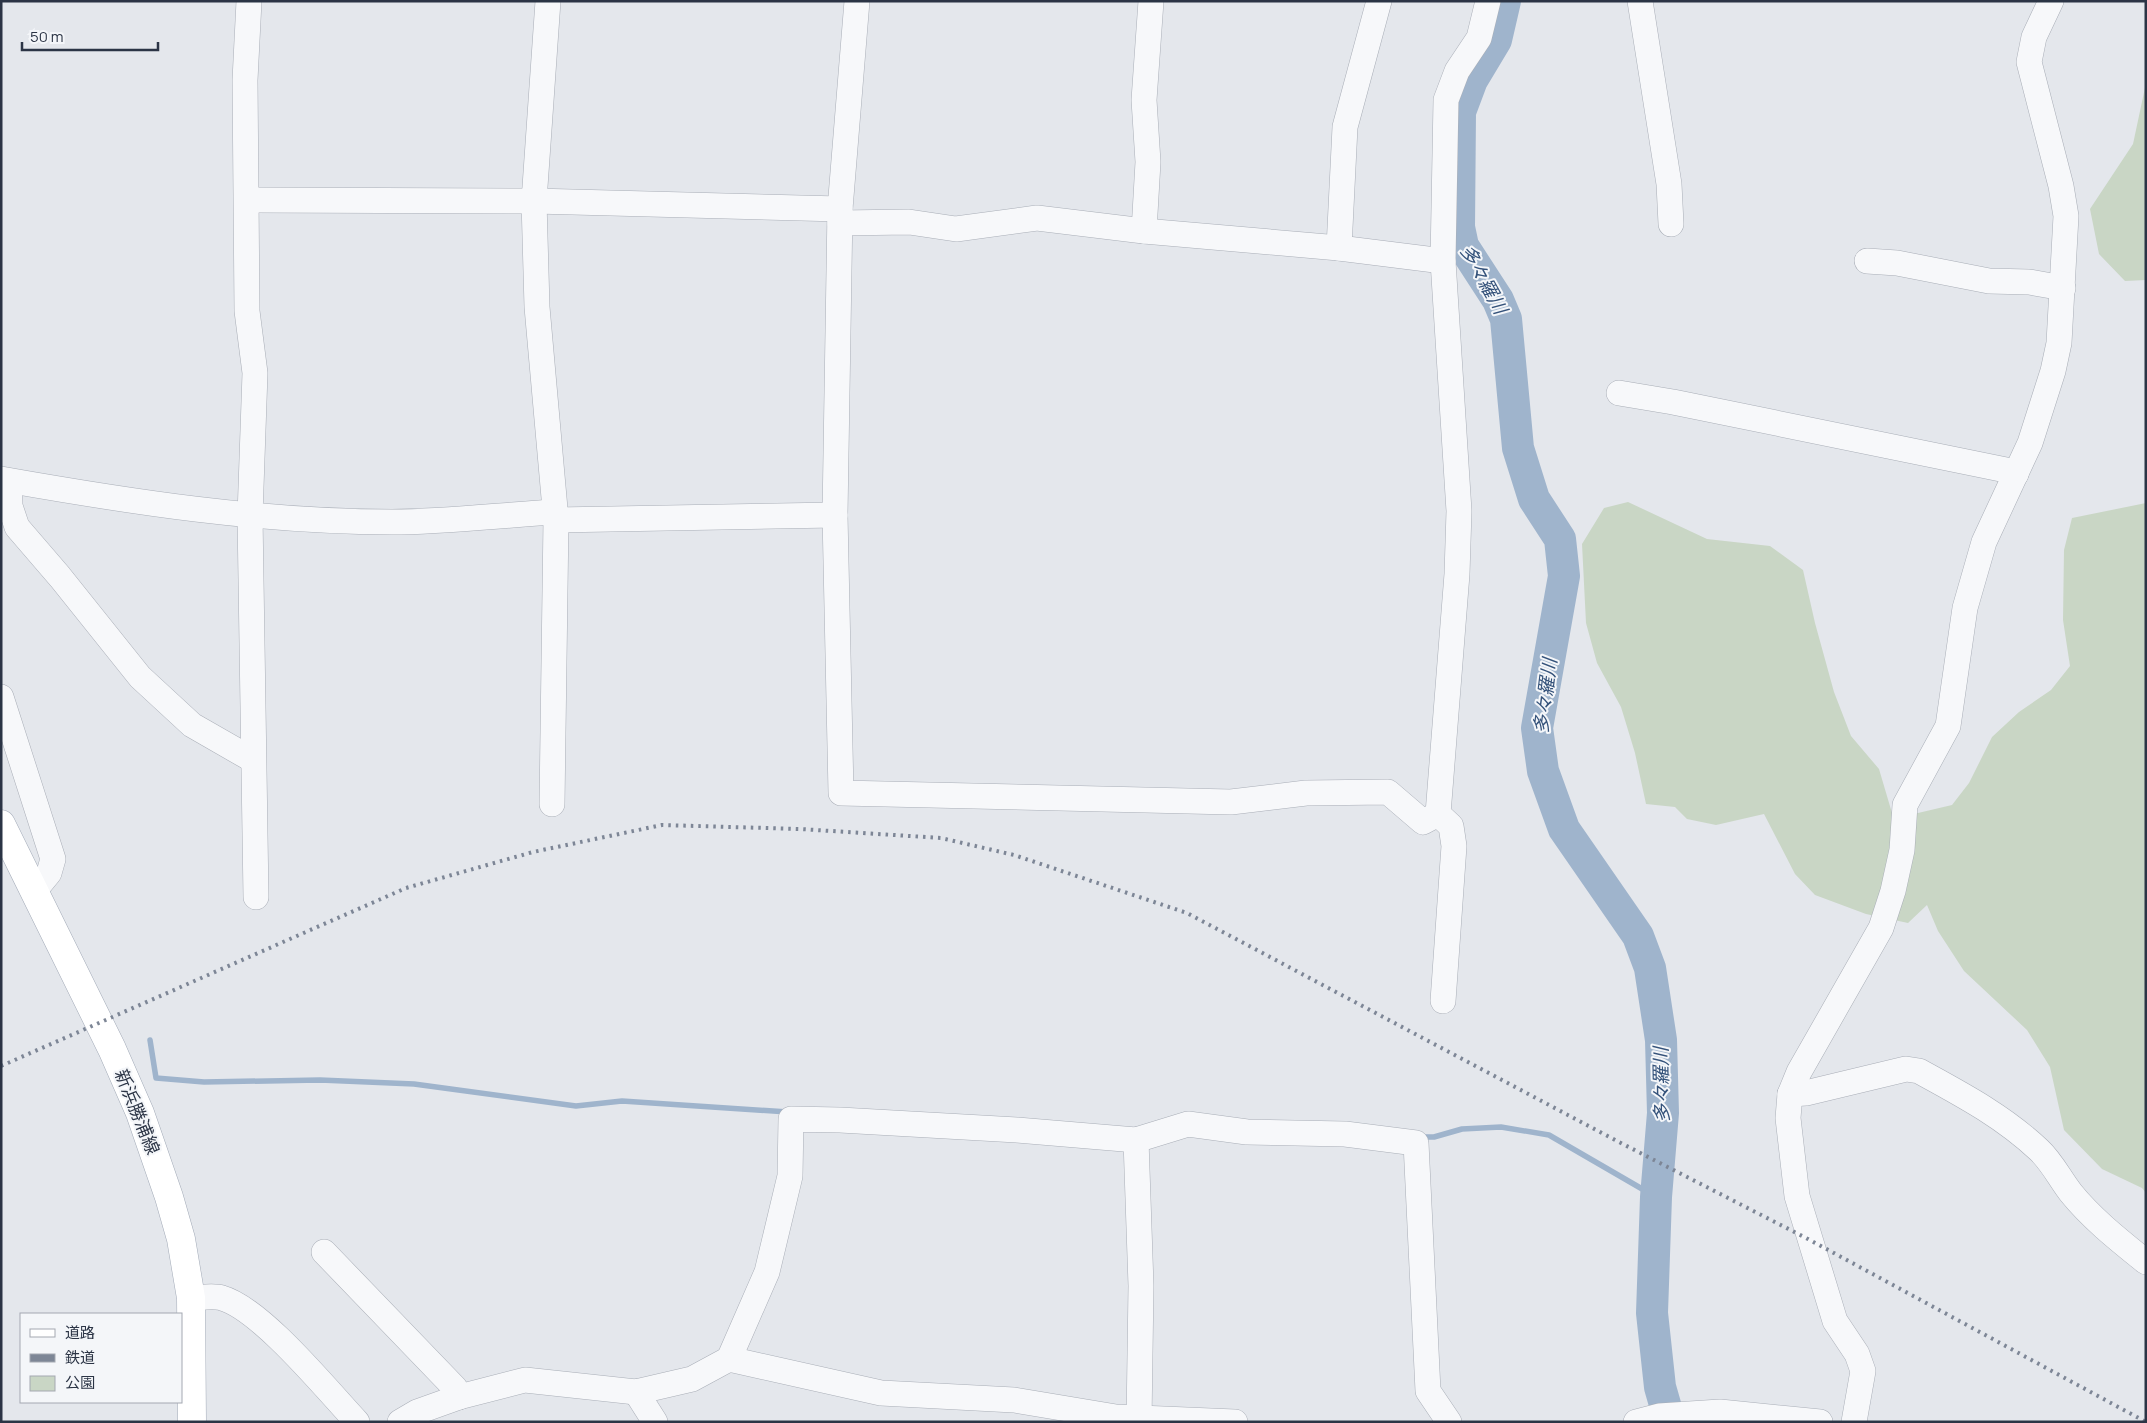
<svg xmlns="http://www.w3.org/2000/svg" width="2147" height="1423" viewBox="0 0 2147 1423" font-family="Manrope,'Noto Sans JP',sans-serif">
  <style>
    .green { fill: #c9d6c5 }
    .lines { fill: none; stroke-linecap: round; stroke-linejoin: round }
    .stream { stroke: #9fb4cc; stroke-width: 5.5 }
    .river { stroke: #9fb4cc; stroke-width: 32 }
    .minor-casing { stroke: #a9aeb7; stroke-width: 26 }
    .major-casing { stroke: #a3abb8; stroke-width: 29 }
    .minor { stroke: #f7f8fa; stroke-width: 25 }
    .major { stroke: #fff; stroke-width: 28 }
    .rail { stroke: #7d8696; stroke-width: 4; stroke-dasharray: 2.5 5; stroke-linecap: butt }
    .labels { text-anchor: middle; stroke-width: 4; stroke-linejoin: round; paint-order: stroke }
    .street-label { font-size: 18px; fill: #2b3445; stroke: #f4f6f9 }
    .water-label { font-size: 19px; font-style: italic; fill: #34527a; stroke: #f4f6f9 }
  </style>
  <rect width="100%" height="100%" fill="#e4e7ec"/>
  <g class="green">
    <path d="M2146 83V280L2125 281 2099 254 2090 209 2133 144Z"/>
    <path d="M1628 502 1707 539 1770 546 1803 570 1815 623 1834 692 1851 736 1879 769 1892 813H1918L1952 805 1969 783 1992 737 2019 712 2051 690 2070 666 2063 620 2064 550 2072 518 2146 503V1193L2142 1188 2102 1169 2064 1130 2050 1067 2027 1030 1964 971 1938 931 1927 905 1908 923 1866 914 1815 895 1795 874 1764 814 1716 825 1687 819 1675 807 1646 804 1635 753 1621 707 1597 663 1586 623 1582 544 1604 508Z"/>
  </g>
  <g class="lines">
    <g class="stream">
      <path d="M150 1040 156 1078 204 1082 320 1080 414 1084 576 1106 622 1101 788 1112"/>
      <path d="M1421 1137H1434L1462 1129 1501 1127 1549 1135 1656 1197"/>
    </g>
    <path class="river" d="M1505 1 1496 40 1472 80 1460 112 1459 227 1463 246 1498 300 1506 319 1518 448 1534 499 1560 539 1564 576 1537 728 1543 771 1564 829 1638 936 1650 968 1661 1040 1663 1113 1656 1197 1652 1313 1660 1387 1670 1422"/>
    <g class="minor-casing">
      <g id="minor">
        <path d="M249 1 245 80 247 311 255 373 250 516 256 897"/>
        <path d="M548 1 534 201 537 307 556 520 552 804"/>
        <path d="M857 1 840 209 835 515 841 793 1231 802 1306 793 1388 792 1423 822 1438 814"/>
        <path d="M1640 1 1669 184 1671 224"/>
        <path d="M247 200 534 201 840 209"/>
        <path d="M840 223 909 222 956 229 1037 218 1144 231 1339 248 1443 261"/>
        <path d="M1144 231 1148 162 1144 100 1151 1"/>
        <path d="M1339 248 1345 127 1379 1"/>
        <path d="M1867 261 1897 263 1989 281 2029 282 2063 288"/>
        <path d="M1619 393 1673 402 2006 470 2016 474"/>
        <path d="M1 479C131 502 261 522 392 522 446 522 501 515 555 512"/>
        <path d="M9 481 10 506 17 527 60 577 140 677 192 725 253 760"/>
        <path d="M556 520 835 515"/>
        <path d="M1 697 53 859 49 873 35 890"/>
        <path d="M1443 1001 1454 846 1451 826 1438 814 1457 574 1459 511 1443 261 1446 100 1457 71 1479 38 1488 1"/>
        <path d="M1790 1094 1806 1093 1906 1069 1919 1071C1961 1094 2003 1116 2039 1150 2052 1162 2060 1179 2071 1193 2092 1219 2120 1241 2146 1262"/>
        <path d="M1136 1140 1141 1286 1139 1422"/>
        <path d="M324 1252 455 1388 459 1397"/>
        <path d="M191 1298C200 1298 213 1295 222 1298 261 1309 327 1390 357 1422"/>
        <path d="M729 1359 767 1272 790 1176 791 1119 840 1120 1017 1130 1136 1140 1188 1124 1247 1132 1345 1134 1416 1143 1428 1391 1449 1422"/>
        <path d="M636 1392 655 1422"/>
        <path d="M400 1422 417 1412 459 1397 525 1380 636 1392 692 1379 729 1359 881 1393 1014 1400 1116 1417 1235 1422"/>
        <path d="M1636 1422 1659 1416 1720 1412 1820 1422"/>
        <path d="M1854 1422 1863 1371 1857 1354 1835 1321 1797 1196 1788 1118 1790 1094 1799 1072 1881 928 1893 891 1902 850 1905 805 1948 726 1965 608 1984 542 2030 443 2053 371 2059 343 2066 216 2061 186 2029 62 2034 37 2051 1"/>
      </g>
    </g>
    <g class="major-casing">
      <path id="major" d="M1 824 112 1049 140 1113 169 1197 181 1239 191 1298 192 1422"/>
    </g>
    <use href="#minor" class="minor"/>
    <use href="#major" class="major"/>
    <path class="rail" d="M1 1066 406 888 533 852 662 825 800 829 941 838 1014 855 1187 913 1617 1141 1808 1239 2146 1422"/>
  </g>
  <g class="labels">
    <g class="street-label">
      <text transform="translate(137 1112) rotate(68)" y="6">新浜勝浦線</text>
    </g>
    <g class="water-label">
      <text transform="translate(1484 279) rotate(61)" y="7">多々羅川</text>
      <text transform="translate(1545 696) rotate(-83)" y="7">多々羅川</text>
      <text transform="translate(1661 1085) rotate(-91)" y="7">多々羅川</text>
    </g>
  </g>
  <rect width="2147" height="1423" fill="none" stroke="#2b3445" stroke-width="5"/>
  <rect x="20" y="1313" width="162" height="90" fill="#f4f6f9" stroke="#a4a8b1"/>
  <rect x="30" y="1329" width="25" height="8" fill="#ffffff" stroke="#a4a8b1"/>
  <text x="65" y="1338" font-size="15" fill="#2b3445">道路</text>
  <rect x="30" y="1354" width="25" height="8" fill="#7d8696" stroke="#a4a8b1"/>
  <text x="65" y="1363" font-size="15" fill="#2b3445">鉄道</text>
  <rect x="30" y="1376" width="25" height="15" fill="#c9d6c5" stroke="#a4a8b1"/>
  <text x="65" y="1388" font-size="15" fill="#2b3445">公園</text>
  <path d="M22 42v8h136v-8" fill="none" stroke="#2b3445" stroke-width="2.5"/>
  <text x="30" y="42" font-size="15" fill="#2b3445" stroke="#f4f6f9" stroke-width="4" paint-order="stroke">50 m</text>
</svg>
